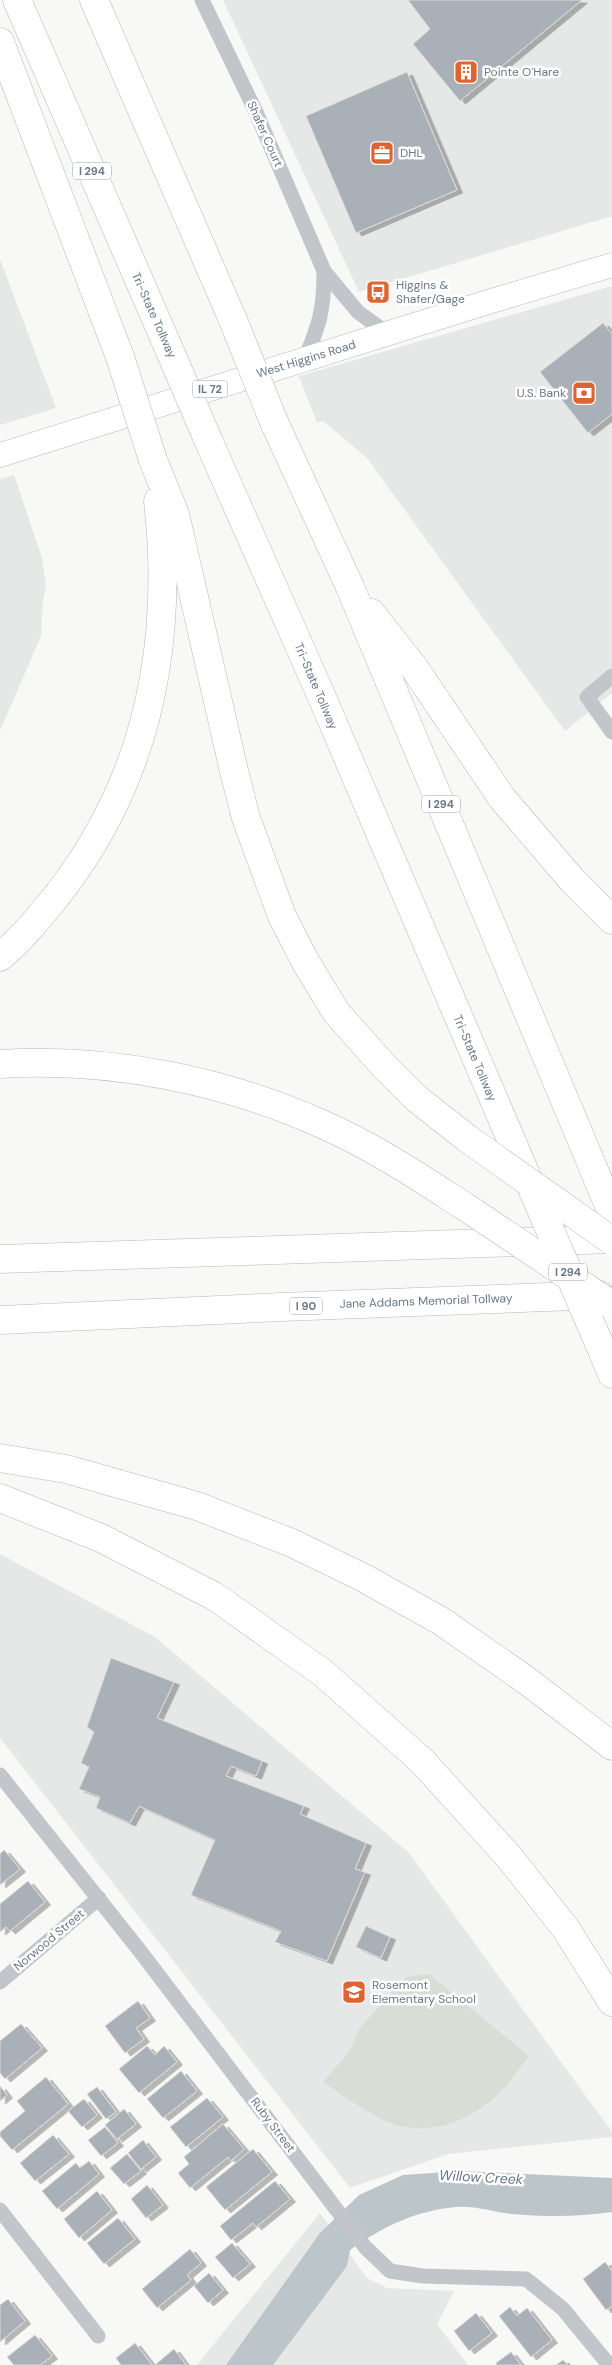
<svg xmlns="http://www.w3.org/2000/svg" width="612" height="2365" viewBox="0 0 612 2365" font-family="'DM Sans',sans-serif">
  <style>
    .built { fill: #e6e7e7 }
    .park { fill: #d8ddd5 }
    .water { fill: #bbc5ca }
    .building { fill: #a9b0b7; stroke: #dadad8; filter: url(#shadow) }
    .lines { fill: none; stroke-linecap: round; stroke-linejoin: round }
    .primary-casing { stroke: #b5b9bd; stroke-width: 25 }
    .highway-casing { stroke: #b5b8bc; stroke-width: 29 }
    .street { stroke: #c2c5c9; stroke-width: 15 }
    .primary { stroke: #fff; stroke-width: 24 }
    .highway { stroke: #fff; stroke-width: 28 }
    .highway-bridge-casing { stroke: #b5b8bc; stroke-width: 29; stroke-linecap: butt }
    .highway-bridge { stroke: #fff; stroke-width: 28 }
    .labels { text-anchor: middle; stroke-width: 5; stroke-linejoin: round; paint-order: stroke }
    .shield { fill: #fff; stroke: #96a0aa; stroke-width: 1 }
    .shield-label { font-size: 11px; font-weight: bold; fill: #697786 }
    .poi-label { font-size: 12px; fill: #697786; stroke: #fff; text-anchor: start }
    .street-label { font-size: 12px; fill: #697786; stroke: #fff }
    .water-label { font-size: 14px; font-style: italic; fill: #657781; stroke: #fff }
  </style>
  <defs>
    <filter id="shadow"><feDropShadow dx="5.5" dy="3" stdDeviation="0" flood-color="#0004"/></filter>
  </defs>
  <rect width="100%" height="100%" fill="#f8f8f6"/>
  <g class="built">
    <path d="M223 0H612V216L359 292Z"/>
    <path d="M0 259 56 408 0 425Z"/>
    <path d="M612 286V693L565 731 367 458 323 421 317 423 299 376Z"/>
    <path d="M14 475 42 558 46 587 43 600 41 636 0 731V479Z"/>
    <path d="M0 1554 155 1637 409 1853 612 2132V2137L448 2154 350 2188 0 1738Z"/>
    <path d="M320 2213 367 2278 387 2288 454 2291 437 2324 468 2365H197Z"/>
  </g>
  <path class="park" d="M429 1974 529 2056C518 2070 506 2088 492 2100 466 2122 429 2135 396 2125 373 2118 343 2095 323 2082L350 2051 359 2029 406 1977Z"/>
  <path class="water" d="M460 2171 612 2178V2212C579 2217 545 2217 512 2214 494 2212 473 2205 455 2207 415 2211 382 2227 350 2250L347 2266 273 2365H226L320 2233 359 2195 403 2175Z"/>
  <g class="building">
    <path d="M408 0H582L460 101 413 44 430 29Z"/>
    <path d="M407 72 457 190 356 233 306 116Z"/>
    <path d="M603 323 612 334V414L588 433 540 372Z"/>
    <path d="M111 1658 174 1682 157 1718 262 1761 256 1776 231 1766 226 1776 304 1806 300 1814 366 1843 355 1869 365 1872 327 1961 275 1942 281 1931 191 1895 215 1840 139 1806 130 1823 96 1808 100 1797 79 1789 89 1767 81 1763 94 1732 87 1727Z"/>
    <path d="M4 1850 20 1869 0 1885V1854Z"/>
    <path d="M28 1881 45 1902 10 1931 6 1927 0 1932V1904Z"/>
    <path d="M366 1926 390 1937 381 1958 356 1947Z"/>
    <path d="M138 2001 150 2018 136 2028 144 2039 125 2053 105 2026Z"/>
    <path d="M21 2024 42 2048 5 2079 0 2073V2041Z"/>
    <path d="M147 2046 155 2055 164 2046 177 2062 139 2093 119 2069Z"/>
    <path d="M181 2071 197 2091 163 2118 147 2099Z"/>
    <path d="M46 2077 68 2104 12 2150 0 2136V2132L25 2111 17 2101Z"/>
    <path d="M0 2086 7 2095 0 2101Z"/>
    <path d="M97 2087 116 2112 106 2119 87 2094Z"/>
    <path d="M207 2098 223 2117 186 2147 170 2127Z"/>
    <path d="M84 2099 97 2115 82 2127 68 2111Z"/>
    <path d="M124 2109 136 2124 117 2139 105 2125Z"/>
    <path d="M223 2124 244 2149 231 2161 228 2157 190 2188 178 2173 189 2164 184 2157Z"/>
    <path d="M105 2127 118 2143 101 2156 88 2140Z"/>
    <path d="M53 2135 69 2154 35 2181 20 2163Z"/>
    <path d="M143 2140 156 2157 141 2169 128 2153Z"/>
    <path d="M253 2149 272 2172 225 2210 206 2187Z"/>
    <path d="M127 2154 141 2171 124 2184 110 2168Z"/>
    <path d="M89 2161 99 2174 57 2209 42 2191 76 2163 80 2168Z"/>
    <path d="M275 2181 290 2199 256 2227 253 2223 231 2240 220 2226Z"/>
    <path d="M147 2185 163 2205 146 2218 131 2199Z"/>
    <path d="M97 2191 112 2210 79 2238 64 2219Z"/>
    <path d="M118 2218 135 2239 104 2264 87 2243Z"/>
    <path d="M232 2243 250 2264 233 2278 215 2257Z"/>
    <path d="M190 2249 201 2263 187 2275 191 2280 157 2308 142 2289Z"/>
    <path d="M605 2262 612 2271V2306L606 2310 583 2279Z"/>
    <path d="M209 2273 223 2290 208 2303 194 2286Z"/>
    <path d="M8 2299 25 2321 0 2342V2305Z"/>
    <path d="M510 2307 517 2316 527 2308 552 2340 531 2357 499 2316Z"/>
    <path d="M476 2313 492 2333 469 2351 454 2331Z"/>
    <path d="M35 2335 52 2356 40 2365H14L7 2357Z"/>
    <path d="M135 2343 152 2365H121L116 2358Z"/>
    <path d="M174 2349 186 2365H157L156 2364Z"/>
    <path d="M511 2352 521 2365H497L496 2363Z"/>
    <path d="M563 2360 568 2365H556Z"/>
  </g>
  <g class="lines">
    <g class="primary-casing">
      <path id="primary" d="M0 455 488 302 612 265"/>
    </g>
    <g class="highway-casing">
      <g id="highway">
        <path d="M17 0 166 342"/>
        <path d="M94 0 233 320"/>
        <path d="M0 42 120 357"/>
        <path d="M274 422 350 587 612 1213"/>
        <path d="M209 442 321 695 533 1191"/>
        <path d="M153 460 175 514 234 771 246 818 282 916 305 961 336 1012 382 1064 417 1099 468 1139"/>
        <path d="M371 613 415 669 502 798 572 880 612 920"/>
        <path d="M0 957C22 939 41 915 59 893 148 778 174 643 158 501"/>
        <path d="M0 1259 612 1239"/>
        <path d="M0 1320 281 1307 600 1295"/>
        <path d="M602 1350 612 1374"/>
        <path d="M0 1458 66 1469 197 1506 292 1543 364 1578 441 1621 526 1680 612 1746"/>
        <path d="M0 1498 101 1538 214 1596 323 1673 422 1761 509 1857 566 1929 612 2002"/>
      </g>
    </g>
    <g class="street">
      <path d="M202 0 255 110 324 271 358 312 387 333"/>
      <path d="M305 359C320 323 324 309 324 271"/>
      <path d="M612 676 587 697 612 732"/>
      <path d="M0 1775 140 1951 365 2247 390 2271 423 2276 526 2279 563 2309 609 2365"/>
      <path d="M0 1982 99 1898"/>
      <path d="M0 2210 98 2336"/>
    </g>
    <use href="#primary" class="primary"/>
    <use href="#highway" class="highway"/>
    <g class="highway-bridge-casing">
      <g id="highway-bridge">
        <path d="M233 320 274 422"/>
        <path d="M166 342 209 442"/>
        <path d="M120 357 153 460"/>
        <path d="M0 1064C109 1057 225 1080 324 1125 374 1147 419 1177 464 1206 514 1239 563 1272 612 1305"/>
        <path d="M468 1139 612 1241"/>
        <path d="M534 1193 602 1350"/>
      </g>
    </g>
    <use href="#highway-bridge" class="highway-bridge"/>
  </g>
  <defs>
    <g id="building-square" transform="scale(1.25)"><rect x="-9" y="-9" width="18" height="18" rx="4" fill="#dc6533" stroke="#fff"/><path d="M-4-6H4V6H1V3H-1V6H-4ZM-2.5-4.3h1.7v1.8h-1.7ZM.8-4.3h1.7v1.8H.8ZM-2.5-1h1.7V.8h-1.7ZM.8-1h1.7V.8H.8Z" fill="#fff"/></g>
    <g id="office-square" transform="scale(1.25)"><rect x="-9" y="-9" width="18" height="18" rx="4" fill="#dc6533" stroke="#fff"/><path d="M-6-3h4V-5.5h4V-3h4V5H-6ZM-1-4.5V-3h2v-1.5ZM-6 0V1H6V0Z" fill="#fff"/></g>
    <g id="bus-square" transform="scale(1.25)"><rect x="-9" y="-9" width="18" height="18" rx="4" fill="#dc6533" stroke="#fff"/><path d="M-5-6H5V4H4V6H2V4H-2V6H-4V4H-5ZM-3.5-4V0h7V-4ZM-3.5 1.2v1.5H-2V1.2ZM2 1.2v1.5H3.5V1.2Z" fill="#fff"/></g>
    <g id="bank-square" transform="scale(1.25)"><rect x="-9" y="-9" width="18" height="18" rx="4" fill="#dc6533" stroke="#fff"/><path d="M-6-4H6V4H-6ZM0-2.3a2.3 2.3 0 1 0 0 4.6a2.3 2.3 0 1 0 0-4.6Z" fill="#fff"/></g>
    <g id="school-square" transform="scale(1.25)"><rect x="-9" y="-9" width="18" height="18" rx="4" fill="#dc6533" stroke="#fff"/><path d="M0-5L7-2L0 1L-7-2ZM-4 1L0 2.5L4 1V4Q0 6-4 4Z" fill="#fff"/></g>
  </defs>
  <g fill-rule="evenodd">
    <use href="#building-square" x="466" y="72"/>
    <use href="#office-square" x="382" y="153"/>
    <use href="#bus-square" x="378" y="292"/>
    <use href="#bank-square" x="584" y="393"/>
    <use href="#school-square" x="354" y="1992"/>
  </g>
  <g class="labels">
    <g class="shield">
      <rect x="73" y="162.5" width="38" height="17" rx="4"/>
      <rect x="192.5" y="380.5" width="35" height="17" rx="4"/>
      <rect x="422" y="795.5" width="38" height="17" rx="4"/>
      <rect x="549" y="1263.5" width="38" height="17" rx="4"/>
      <rect x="290" y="1297.5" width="32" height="17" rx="4"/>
    </g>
    <g class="shield-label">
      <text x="92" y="175">I 294</text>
      <text x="210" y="393">IL 72</text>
      <text x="441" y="808">I 294</text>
      <text x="568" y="1276">I 294</text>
      <text x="306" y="1310">I 90</text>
    </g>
    <g class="poi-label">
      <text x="484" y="76">Pointe O'Hare</text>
      <text x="400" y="157">DHL</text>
      <text x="396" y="289">Higgins &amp;<tspan x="396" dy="14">Shafer/Gage</tspan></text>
      <text x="566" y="397" text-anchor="end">U.S. Bank</text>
      <text x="372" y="1989">Rosemont<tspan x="372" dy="14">Elementary School</tspan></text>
    </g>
    <g class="street-label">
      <text transform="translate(265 134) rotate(66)" y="4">Shafer Court</text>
      <text transform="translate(154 315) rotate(66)" y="4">Tri-State Tollway</text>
      <text transform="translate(306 359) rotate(-17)" y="4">West Higgins Road</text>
      <text transform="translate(316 686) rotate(67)" y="4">Tri-State Tollway</text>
      <text transform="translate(475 1058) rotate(67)" y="4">Tri-State Tollway</text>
      <text transform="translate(426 1301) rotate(-2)" y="4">Jane Addams Memorial Tollway</text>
      <text transform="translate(49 1940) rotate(-40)" y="4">Norwood Street</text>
      <text transform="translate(273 2125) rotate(53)" y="4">Ruby Street</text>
    </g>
    <g class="water-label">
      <text transform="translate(481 2177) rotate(3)" y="5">Willow Creek</text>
    </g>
  </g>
</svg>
